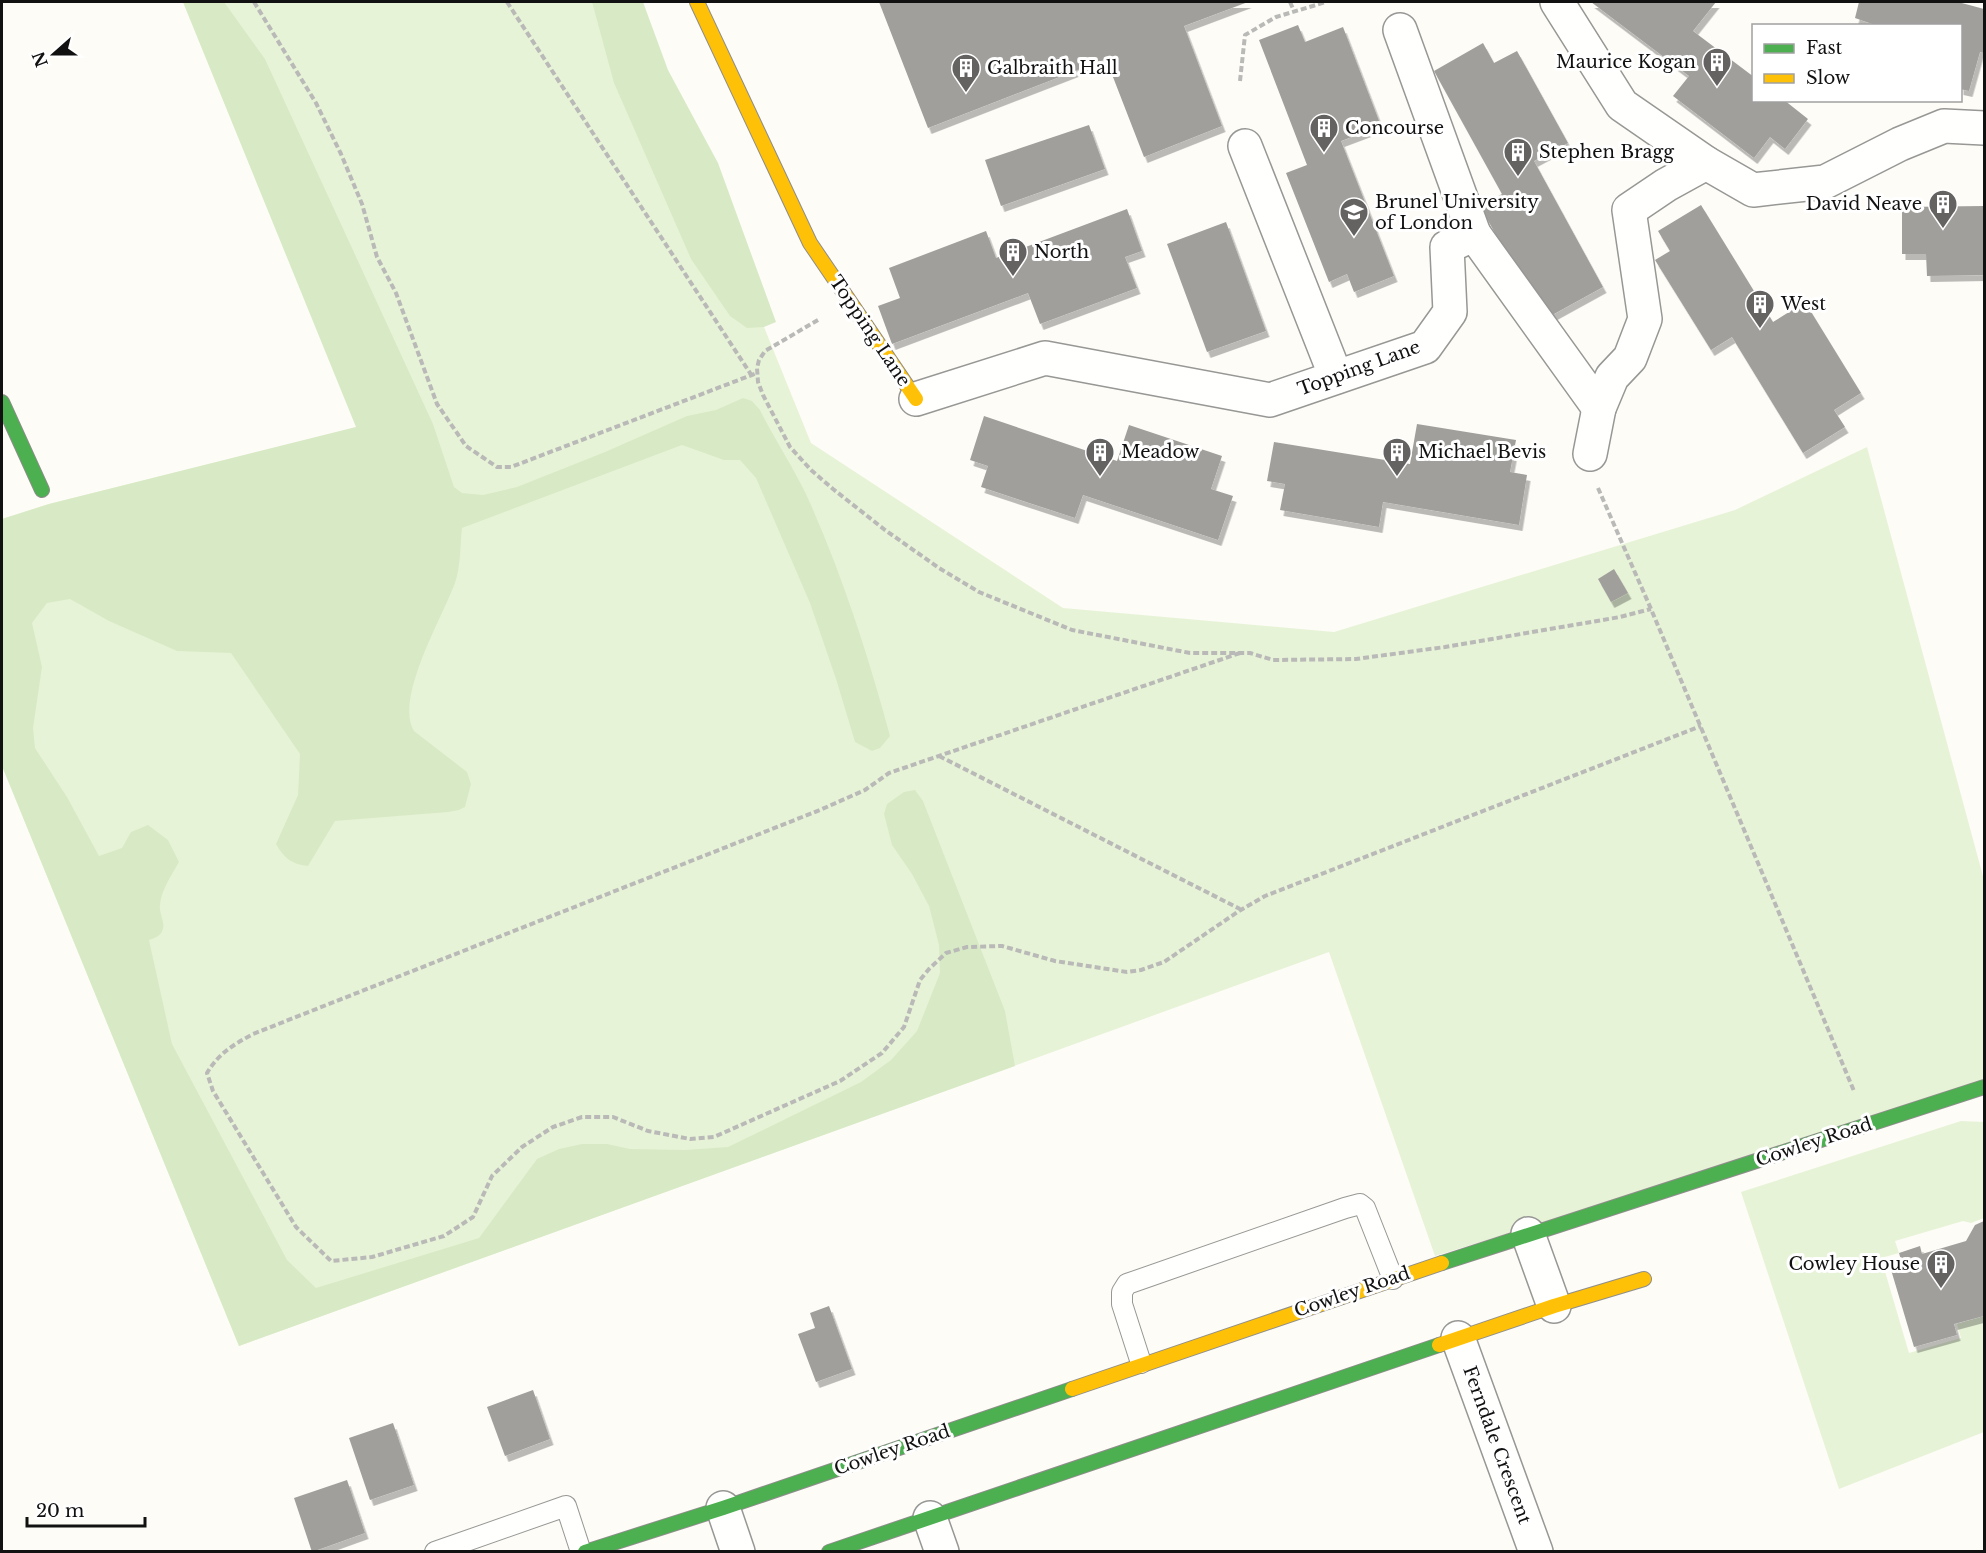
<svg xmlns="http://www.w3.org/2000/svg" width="1986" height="1553" viewBox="0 0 1986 1553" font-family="'Libre Baskerville',serif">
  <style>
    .green { fill: #e7f3d7 }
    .forest { fill: #d8eac5 }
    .building { fill: #a19f9c; filter: url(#shadow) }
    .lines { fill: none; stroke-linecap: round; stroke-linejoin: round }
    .lane-casing { stroke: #979795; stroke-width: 22 }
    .street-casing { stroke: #979795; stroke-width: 36 }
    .fast-casing { stroke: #8e8d8b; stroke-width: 16 }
    .slow-casing { stroke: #8e8d8b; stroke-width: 16 }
    .path { stroke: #b9b9b8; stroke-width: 4; stroke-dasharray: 6 3; stroke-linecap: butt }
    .lane { stroke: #fffffe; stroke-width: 20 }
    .street { stroke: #fffffe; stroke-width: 33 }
    .fast { stroke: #4caf50; stroke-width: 14 }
    .slow { stroke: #ffc107; stroke-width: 14 }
    .labels { text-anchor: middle; stroke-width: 6; stroke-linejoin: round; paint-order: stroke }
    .poi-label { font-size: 18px; fill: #111; stroke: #fff; text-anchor: start }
    .street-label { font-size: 18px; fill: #111; stroke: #fff }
  </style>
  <defs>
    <filter id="shadow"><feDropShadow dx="3.5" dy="6" stdDeviation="0" flood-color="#0004"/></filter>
  </defs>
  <rect width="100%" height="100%" fill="#fdfcf7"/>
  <g class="green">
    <path d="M183 2H624L764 327 811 443 1063 608 1334 632 1735 510 1867 447 1984 880V1087L1435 1256 1329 952 239 1346 2 766V519L49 504 357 427Z"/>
    <path d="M1961 1121 1984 1122V1218L1971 1223 1963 1221 1895 1241 1899 1253 1881 1258 1909 1353 1961 1338 1957 1324 1984 1316V1432L1839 1489 1741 1192Z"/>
  </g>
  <g class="forest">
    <path d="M183 2H224L265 59 433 424 454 487 462 493 483 495 517 487 605 452 687 416 716 410 743 398 752 401 760 410C774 438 792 465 806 494 841 571 868 654 890 736L880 748 872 751 855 742 837 682 810 603 756 478 740 460H724L682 445 462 528C460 545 461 566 455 583 443 616 394 699 414 731L467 772 471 784 465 807 459 810 448 812 335 821 308 866C291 864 284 858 276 844L298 795 300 754 231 653 177 651 109 621 70 599 47 603 32 623 42 667 33 728 35 748 67 797 99 856 122 848 131 832 148 825 168 840 179 862C172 875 161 890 160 905 159 913 165 922 163 929 161 936 155 938 149 940L172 1044 287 1260 316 1288 479 1238 537 1159 559 1149 582 1144H607L630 1149 685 1150 728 1147 861 1082 891 1060 917 1031 940 973 939 945 929 906 912 874 892 845 884 814 887 804 904 792 915 790 923 801 1005 1011 1015 1066 239 1346 2 766V519L49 504 356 427Z"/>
    <path d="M592 2H643L668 70 718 163 776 322 764 327 747 328 730 316 691 259 614 83Z"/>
  </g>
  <g class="building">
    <path d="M879 2H1248L1184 26 1222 126 1144 157 1106 59 928 128Z"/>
    <path d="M1591 2H1716L1693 31 1754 77V100H1784L1808 119 1785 149 1770 137 1754 158 1673 96 1689 76Z"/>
    <path d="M1859 2H1958L1984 9V53L1980 52 1969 91 1960 89V26H1878L1855 18Z"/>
    <path d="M1298 25 1305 42 1343 27 1381 126 1341 141 1394 276 1354 292 1347 274 1329 282 1286 173 1307 165 1259 40Z"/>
    <path d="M1483 43 1494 63 1517 51 1568 143 1534 161 1603 287 1543 320 1480 206 1502 194 1434 71Z"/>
    <path d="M1089 125 1105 169 1001 206 985 160Z"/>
    <path d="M1701 205 1773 322 1805 302 1861 393 1834 410 1845 427 1803 453 1732 337 1711 350 1655 260 1670 251 1658 231Z"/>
    <path d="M1984 206V275L1927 276 1926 254H1902V207Z"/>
    <path d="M1127 209 1142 251 1125 257 1137 288 1040 324 1028 293 892 344 878 306 900 298 889 268 986 231 996 258Z"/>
    <path d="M1226 222 1266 331 1207 352 1167 244Z"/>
    <path d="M984 416 1117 461 1129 425 1222 456 1211 489 1233 496 1218 540 1083 495 1075 518 981 487 988 466 970 460Z"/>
    <path d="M1417 424 1516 440 1510 472 1527 475 1519 525 1383 502 1379 527 1280 510 1285 484 1267 481 1274 442 1410 464Z"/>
    <path d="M1614 569 1628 593 1611 602 1598 579Z"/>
    <path d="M1984 1221V1316L1954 1324 1957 1335 1914 1347 1889 1263 1901 1260 1899 1253 1920 1246 1922 1254 1966 1241 1975 1225Z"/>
    <path d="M829 1306 852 1369 816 1382 798 1334 815 1328 810 1313Z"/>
    <path d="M533 1390 550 1439 505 1456 487 1407Z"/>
    <path d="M393 1423 414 1485 370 1500 349 1438Z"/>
    <path d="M347 1480 365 1533 312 1552 294 1498Z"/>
  </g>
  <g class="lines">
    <g class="lane-casing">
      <g id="lane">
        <path d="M1141 1363 1122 1304V1292L1127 1284 1345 1208 1360 1204 1365 1208 1393 1279"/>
        <path d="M435 1552 566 1506 581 1552"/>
      </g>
    </g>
    <g class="street-casing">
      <g id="street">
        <path d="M1557 2 1622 105 1706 163"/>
        <path d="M1400 30 1474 234"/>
        <path d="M1245 146 1336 377"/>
        <path d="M916 399 1045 358 1270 400 1425 347 1450 312 1447 247 1474 234 1599 408 1612 377 1630 358 1645 319 1629 210 1666 185 1706 163 1753 190 1825 182 1900 144 1944 126 1984 128"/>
        <path d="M1590 454 1599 408"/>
        <path d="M1528 1234 1554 1306"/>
        <path d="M1458 1338 1536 1552"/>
        <path d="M723 1508 738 1552"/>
        <path d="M930 1518 942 1552"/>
      </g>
    </g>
    <g class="fast-casing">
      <g id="fast">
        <path d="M2 402 42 490"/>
        <path d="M1442 1263 1984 1087"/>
        <path d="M585 1552 723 1508 1072 1389"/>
        <path d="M829 1552 1439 1345"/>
      </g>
    </g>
    <g class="slow-casing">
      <g id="slow">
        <path d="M697 2 810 243 916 399"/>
        <path d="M1439 1345 1554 1306 1644 1279"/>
        <path d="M1072 1389 1442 1263"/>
      </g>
    </g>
    <g class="path">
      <path d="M254 2 316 103 341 154 362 204 377 257 396 293 437 404 466 446 497 467H511L757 373"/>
      <path d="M507 2 752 376"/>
      <path d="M1290 2 1294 11"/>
      <path d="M1240 81 1245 35 1276 17 1326 2"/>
      <path d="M818 320 765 351 759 360 757 368 758 382 763 395 790 447 811 470 833 489 885 530 939 568 979 592 1072 630 1190 653H1250L1273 660 1356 659 1445 647 1620 617 1651 609"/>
      <path d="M1598 488 1651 609 1854 1091"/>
      <path d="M1240 653 889 773 865 790 820 810 253 1034C233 1045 219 1053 207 1073L213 1091 296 1227 331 1261 372 1257 444 1236 473 1217 492 1176 522 1147 553 1127 582 1117H613L648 1131 690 1139 714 1137 840 1081 882 1053 904 1027 920 980 929 969 946 953 967 947 1002 946 1055 961 1127 972 1141 970 1164 962 1239 911 1265 896 1701 726"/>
      <path d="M939 756 1240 909"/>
    </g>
    <use href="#lane" class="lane"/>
    <use href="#street" class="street"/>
    <use href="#fast" class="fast"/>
    <use href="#slow" class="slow"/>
  </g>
  <defs>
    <g id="building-pin" transform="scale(1.5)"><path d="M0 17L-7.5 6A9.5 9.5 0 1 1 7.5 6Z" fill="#646362" stroke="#fff"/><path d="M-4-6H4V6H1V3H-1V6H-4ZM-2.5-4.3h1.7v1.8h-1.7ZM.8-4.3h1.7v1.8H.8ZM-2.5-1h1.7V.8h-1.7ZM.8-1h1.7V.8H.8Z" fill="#fff"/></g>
    <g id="university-pin" transform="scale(1.5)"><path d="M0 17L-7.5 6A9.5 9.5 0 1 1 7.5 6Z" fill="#646362" stroke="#fff"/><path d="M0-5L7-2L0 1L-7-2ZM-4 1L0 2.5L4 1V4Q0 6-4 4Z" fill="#fff"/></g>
  </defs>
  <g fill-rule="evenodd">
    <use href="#building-pin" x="1717" y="62"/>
    <use href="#building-pin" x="966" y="68"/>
    <use href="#building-pin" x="1324" y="128"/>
    <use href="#building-pin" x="1518" y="152"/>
    <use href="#building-pin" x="1943" y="204"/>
    <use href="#university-pin" x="1354" y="212"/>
    <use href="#building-pin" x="1013" y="252"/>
    <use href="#building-pin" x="1760" y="304"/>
    <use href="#building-pin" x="1100" y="452"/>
    <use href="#building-pin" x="1397" y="452"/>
    <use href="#building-pin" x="1941" y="1264"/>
  </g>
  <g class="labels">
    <g class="poi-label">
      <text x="1696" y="68" text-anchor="end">Maurice Kogan</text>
      <text x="987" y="74">Galbraith Hall</text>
      <text x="1345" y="134">Concourse</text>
      <text x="1539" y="158">Stephen Bragg</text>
      <text x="1375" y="208">Brunel University<tspan x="1375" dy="21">of London</tspan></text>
      <text x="1922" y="210" text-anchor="end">David Neave</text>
      <text x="1034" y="258">North</text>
      <text x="1781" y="310">West</text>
      <text x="1121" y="458">Meadow</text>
      <text x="1418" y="458">Michael Bevis</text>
      <text x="1920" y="1270" text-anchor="end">Cowley House</text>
    </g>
    <g class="street-label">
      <text transform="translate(870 331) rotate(56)" y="6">Topping Lane</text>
      <text transform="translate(1359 368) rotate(-20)" y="6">Topping Lane</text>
      <text transform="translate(1814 1142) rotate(-18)" y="6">Cowley Road</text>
      <text transform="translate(1352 1292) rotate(-19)" y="6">Cowley Road</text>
      <text transform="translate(1497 1445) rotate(70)" y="6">Ferndale Crescent</text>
      <text transform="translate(892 1450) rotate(-19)" y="6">Cowley Road</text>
    </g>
  </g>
  <rect width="1986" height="1553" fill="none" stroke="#111111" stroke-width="6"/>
  <rect x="1752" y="24" width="210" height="78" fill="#ffffff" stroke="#a0a0a0" stroke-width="1.5"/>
  <rect x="1764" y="44" width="30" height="9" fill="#4caf50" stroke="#a0a0a0" stroke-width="1.5"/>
  <text x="1806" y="54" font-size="18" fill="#111111">Fast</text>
  <rect x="1764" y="74" width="30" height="9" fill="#ffc107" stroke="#a0a0a0" stroke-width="1.5"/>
  <text x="1806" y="84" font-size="18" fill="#111111">Slow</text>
  <g transform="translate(54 54) rotate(249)" stroke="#ffffff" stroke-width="4.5" paint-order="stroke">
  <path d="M0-4.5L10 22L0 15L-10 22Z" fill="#111111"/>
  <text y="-9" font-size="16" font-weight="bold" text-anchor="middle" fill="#111111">N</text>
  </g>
  <path d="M27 1517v9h118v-9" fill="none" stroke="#111111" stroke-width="3"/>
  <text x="36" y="1517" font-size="18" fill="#111111" stroke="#ffffff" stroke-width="4.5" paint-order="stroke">20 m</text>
</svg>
